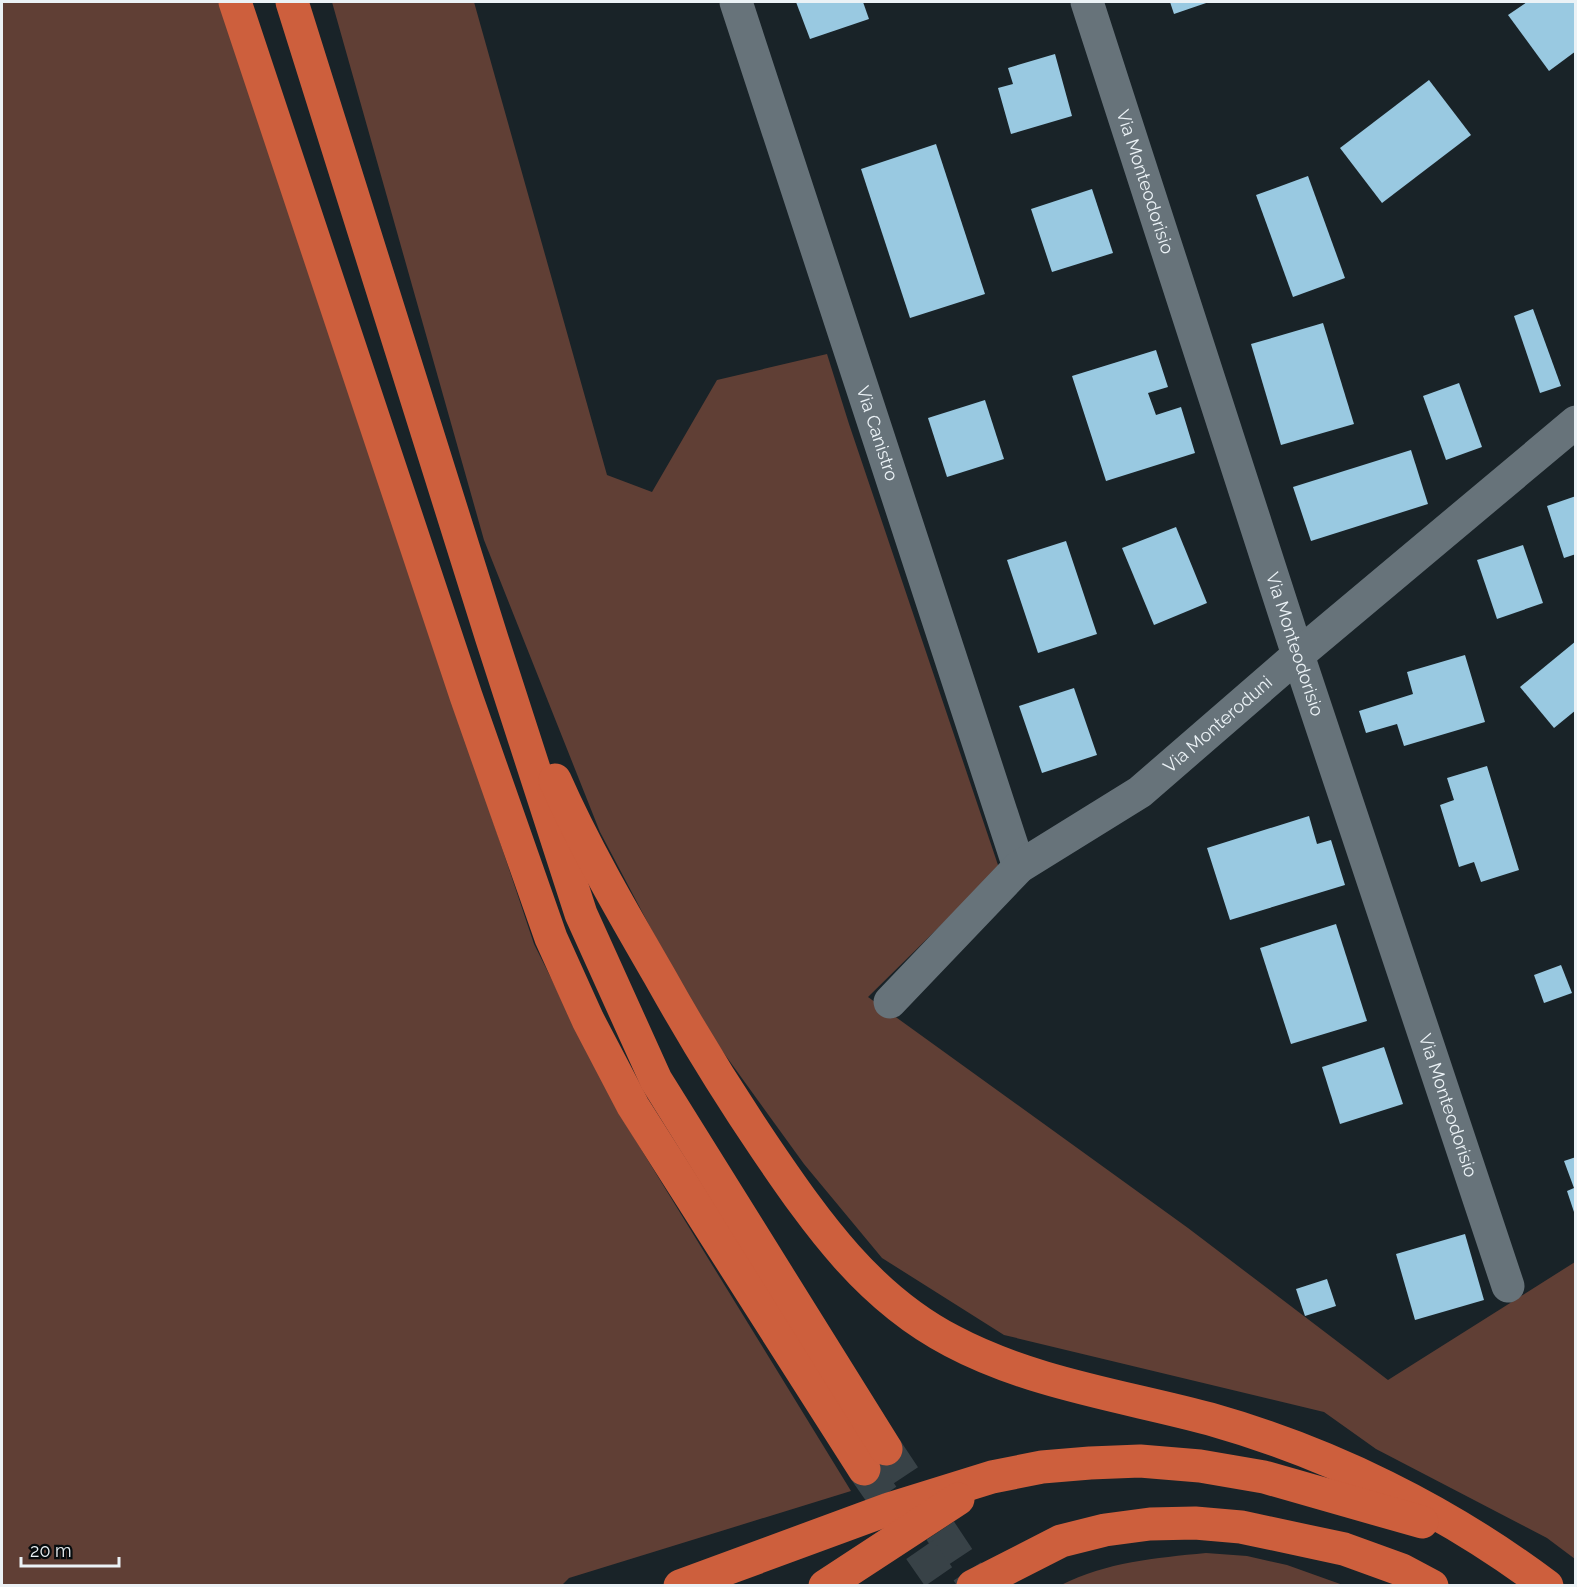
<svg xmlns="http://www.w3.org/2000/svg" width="1577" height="1587" viewBox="0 0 1577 1587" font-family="Raleway,sans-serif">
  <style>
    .green { fill: #603f35 }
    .building { fill: #99c9e1 }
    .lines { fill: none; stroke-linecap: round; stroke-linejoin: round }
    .highway-tunnel { stroke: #384247; stroke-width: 33; stroke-dasharray: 33 16; stroke-linecap: butt }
    .street { stroke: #67737a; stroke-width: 33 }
    .highway { stroke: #cd5f3d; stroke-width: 33 }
    .labels { text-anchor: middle; stroke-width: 6; stroke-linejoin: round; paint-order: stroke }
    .street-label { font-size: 18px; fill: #ebf2f6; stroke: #070c0e }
  </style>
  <rect width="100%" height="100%" fill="#192328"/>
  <g class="green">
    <path d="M2 2H220L534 944 617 1110 851 1491 569 1578 562 1585 2 1586Z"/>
    <path d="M332 2H474L607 475 652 492 717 380 827 354 849 424 999 868 868 997 1188 1228 1388 1380 1575 1262V1559L1547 1538 1376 1449 1324 1412 1004 1335 882 1258 804 1164 697 1016 600 832 484 540Z"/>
    <path d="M1206 1553 1247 1556 1287 1565 1343 1585H1061C1107 1562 1155 1558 1206 1553Z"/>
  </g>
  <g class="building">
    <path d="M796 2H863L869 19 810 39Z"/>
    <path d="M1170 2H1209L1174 14Z"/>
    <path d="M1527 2H1576V51L1549 71 1508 15Z"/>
    <path d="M1055 54 1072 116 1011 134 998 88 1013 84 1008 68Z"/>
    <path d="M1429 80 1471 135 1382 203 1340 148Z"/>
    <path d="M936 144 985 294 910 318 861 169Z"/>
    <path d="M1308 176 1345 278 1293 297 1256 195Z"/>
    <path d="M1092 189 1113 253 1052 272 1031 209Z"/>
    <path d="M1533 309 1561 386 1540 393 1514 316Z"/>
    <path d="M1323 323 1354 424 1281 445 1251 344Z"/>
    <path d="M1156 350 1168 387 1148 393 1156 415 1181 407 1195 453 1106 481 1072 376Z"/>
    <path d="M1459 383 1482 447 1446 460 1423 396Z"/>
    <path d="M985 400 1004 459 947 477 928 418Z"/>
    <path d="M1411 450 1428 504 1311 541 1293 487Z"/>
    <path d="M1576 496V554L1564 558 1547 506Z"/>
    <path d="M1176 527 1207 603 1154 625 1122 548Z"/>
    <path d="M1066 541 1097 634 1038 653 1007 560Z"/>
    <path d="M1523 545 1543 603 1497 619 1477 560Z"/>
    <path d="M1576 641V710L1554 728 1520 687Z"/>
    <path d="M1465 655 1485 722 1404 746 1397 724 1366 733 1359 711 1413 694 1407 672Z"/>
    <path d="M1074 688 1097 755 1042 773 1019 706Z"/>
    <path d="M1487 766 1519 870 1481 882 1474 862 1459 867 1440 805 1454 800 1447 778Z"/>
    <path d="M1309 816 1317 844 1331 840 1345 885 1230 920 1207 848Z"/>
    <path d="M1336 924 1367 1021 1291 1044 1260 948Z"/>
    <path d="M1561 965 1572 993 1544 1003 1534 975Z"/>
    <path d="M1384 1047 1403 1104 1340 1124 1322 1067Z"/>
    <path d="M1576 1157V1215H1575L1567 1191 1574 1188 1564 1161Z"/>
    <path d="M1465 1234 1484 1300 1415 1320 1396 1254Z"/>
    <path d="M1327 1279 1336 1306 1305 1316 1296 1289Z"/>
  </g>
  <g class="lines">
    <g class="highway-tunnel">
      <path d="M886 1449 977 1586"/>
      <path d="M864 1469 945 1586"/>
    </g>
    <g class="street">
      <path id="s1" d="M736 2 1019 867"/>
      <path id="s2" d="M1087 2 1298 655 1508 1286"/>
      <path id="s3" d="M890 1002 1019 867 1140 792 1298 655 1576 422"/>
    </g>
    <g class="highway">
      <path d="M235 2 466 696 551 938 588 1020 633 1106 864 1469"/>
      <path d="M292 2 492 639 581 914 656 1080 886 1449"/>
      <path d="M555 780C585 848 623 913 660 977 693 1036 728 1093 766 1149 817 1224 869 1298 952 1341 1031 1383 1124 1396 1210 1419 1330 1453 1446 1510 1547 1586"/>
      <path d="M680 1586 889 1509 992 1477 1042 1467 1090 1463 1140 1461 1200 1466 1264 1477 1422 1522"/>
      <path d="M825 1586 958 1499"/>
      <path d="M973 1586 1061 1541 1105 1530 1150 1524 1195 1523 1241 1527 1344 1549 1402 1570 1432 1586"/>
    </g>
  </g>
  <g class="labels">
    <g class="street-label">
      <text dy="6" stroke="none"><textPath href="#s2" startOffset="189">Via Monteodorisio</textPath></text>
      <text dy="6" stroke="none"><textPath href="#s1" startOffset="454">Via Canistro</textPath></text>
      <text dy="6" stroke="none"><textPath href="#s2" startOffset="675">Via Monteodorisio</textPath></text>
      <text dy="6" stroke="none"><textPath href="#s3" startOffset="432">Via Monteroduni</textPath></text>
      <text dy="6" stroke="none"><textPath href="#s2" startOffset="1161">Via Monteodorisio</textPath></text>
    </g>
  </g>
  <rect width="1577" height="1587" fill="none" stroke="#ebf2f6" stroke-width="6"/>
  <path d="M21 1557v9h98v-9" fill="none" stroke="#ebf2f6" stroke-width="3"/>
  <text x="30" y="1557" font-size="18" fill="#ebf2f6" stroke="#070c0e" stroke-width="4.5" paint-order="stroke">20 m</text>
</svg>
